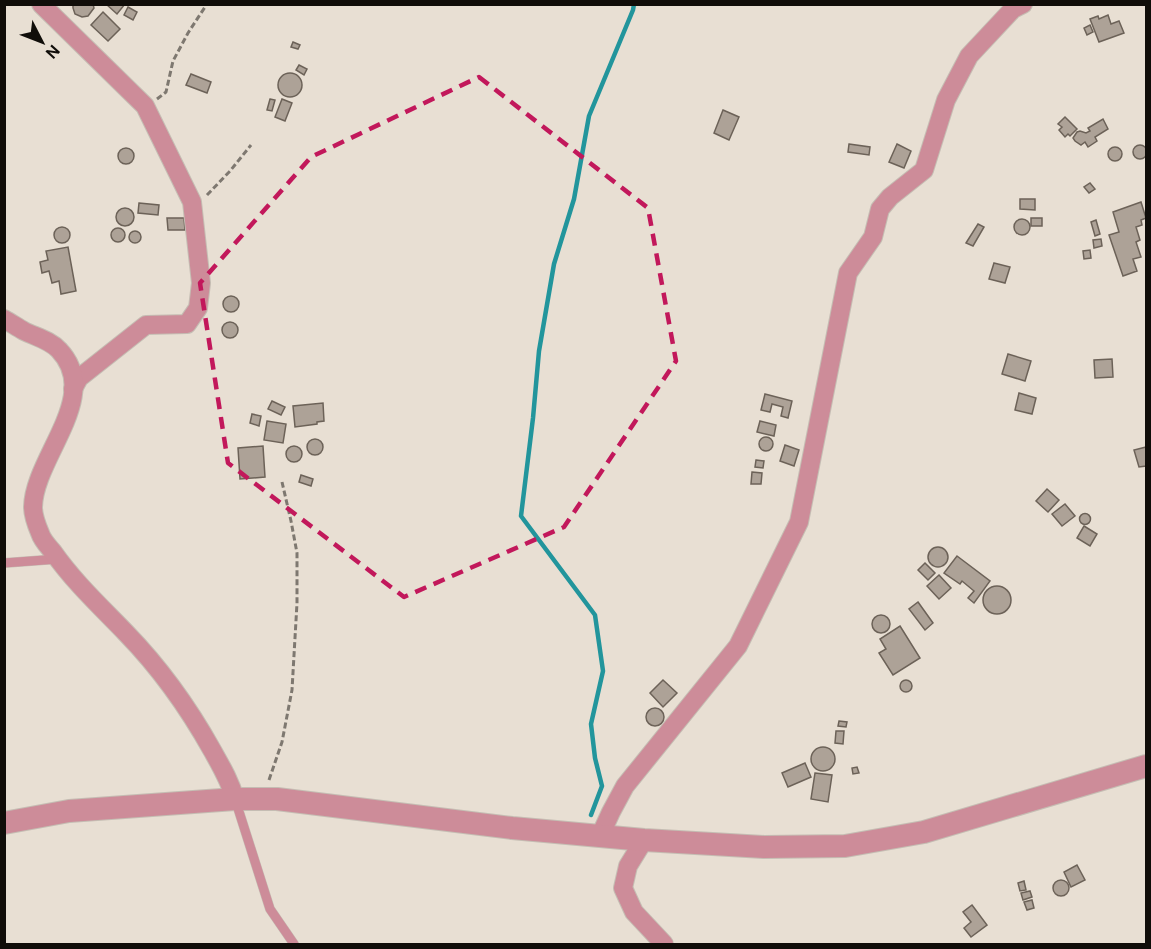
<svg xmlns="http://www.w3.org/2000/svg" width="1151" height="949" viewBox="0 0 1151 949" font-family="'DM Sans',sans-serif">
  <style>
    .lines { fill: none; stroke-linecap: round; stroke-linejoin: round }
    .stream { stroke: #22959c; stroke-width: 4.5 }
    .building { fill: #ada297; stroke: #6c6258; stroke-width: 1.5 }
    .service-casing { stroke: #c5bdb3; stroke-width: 10 }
    .minor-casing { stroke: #c5bdb3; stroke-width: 20 }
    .tertiary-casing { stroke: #c5bdb3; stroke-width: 24 }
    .path { stroke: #7e7870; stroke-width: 3; stroke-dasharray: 6 3; stroke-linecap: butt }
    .service { stroke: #cd8c99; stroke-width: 9 }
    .minor { stroke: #cd8c99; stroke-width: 18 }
    .tertiary { stroke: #cd8c99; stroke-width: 22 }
    .marked { fill: none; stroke: #c2185b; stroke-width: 4.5; stroke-dasharray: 12 8; stroke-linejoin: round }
  </style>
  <rect width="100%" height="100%" fill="#e8dfd3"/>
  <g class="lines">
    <path class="stream" d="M591 815 602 786 595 758 591 724 603 671 595 615 521 516 533 418 539 351 554 264 574 199 589 116 633 10 634 4"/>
  </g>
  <g class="building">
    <path d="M73 4H93L94 8 88 16 82 17 75 14 73 8Z"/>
    <path d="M106 4H125L117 14Z"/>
    <path d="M128 7 137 12 133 20 124 15Z"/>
    <path d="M103 12 120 29 108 41 91 25Z"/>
    <path d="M1108 15 1111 24 1119 21 1124 33 1099 42 1090 19 1098 16 1099 19Z"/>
    <path d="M1090 25 1093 32 1087 35 1084 28Z"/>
    <path d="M293 42 300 45 298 49 291 47Z"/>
    <path d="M299 65 307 69 304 75 296 70Z"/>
    <circle cx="290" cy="85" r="12"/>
    <path d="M191 74 211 82 207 93 186 85Z"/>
    <path d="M270 99 275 100 272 111 267 110Z"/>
    <path d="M282 99 292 103 285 121 275 117Z"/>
    <path d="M723 110 739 117 729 140 714 133Z"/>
    <path d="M1065 117 1077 129 1070 136 1068 134 1065 137 1059 130 1062 127 1058 124Z"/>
    <path d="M1103 119 1108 129 1095 137 1097 141 1088 147 1085 142 1081 145 1075 141 1073 138 1077 132 1080 131 1086 133 1090 131 1088 128Z"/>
    <path d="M849 144 870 147 869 155 848 152Z"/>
    <path d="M897 144 911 151 904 168 889 162Z"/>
    <circle cx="1140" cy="152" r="7"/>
    <circle cx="1115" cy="154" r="7"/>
    <circle cx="126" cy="156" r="8"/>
    <path d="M1090 183 1095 189 1089 193 1084 187Z"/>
    <path d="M1020 199H1035V210L1020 209Z"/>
    <path d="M1141 202 1146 218 1141 220 1142 225 1136 227 1140 240 1136 242 1141 257 1133 259 1137 271 1123 276 1109 235 1119 232 1113 212Z"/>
    <path d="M139 203 159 205 158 215 138 213Z"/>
    <circle cx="125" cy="217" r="9"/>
    <path d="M167 218H184L185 230H168Z"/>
    <rect x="1031" y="218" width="11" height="8"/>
    <circle cx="1022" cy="227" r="8"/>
    <path d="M1096 220 1100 234 1095 236 1091 222Z"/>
    <path d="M978 224 984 227 973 246 966 243Z"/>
    <circle cx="62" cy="235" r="8"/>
    <circle cx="118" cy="235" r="7"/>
    <circle cx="135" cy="237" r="6"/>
    <path d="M1101 239 1102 246 1094 248 1093 240Z"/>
    <path d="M68 247 76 291 61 294 59 281 52 283 49 271 42 273 40 262 48 260 46 251Z"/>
    <path d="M1090 250 1091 258 1084 259 1083 251Z"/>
    <path d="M994 263 1010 267 1005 283 989 279Z"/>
    <circle cx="231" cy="304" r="8"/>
    <circle cx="230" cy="330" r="8"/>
    <path d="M1008 354 1031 361 1025 381 1002 374Z"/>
    <path d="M1112 359 1113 377 1095 378 1094 360Z"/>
    <path d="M1019 393 1036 398 1032 414 1015 410Z"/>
    <path d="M765 394 792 401 788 418 781 416 783 407 772 404 770 412 761 410Z"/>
    <path d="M272 401 285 407 281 415 268 409Z"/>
    <path d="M323 403 324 421 317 422V424L295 427 293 406Z"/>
    <path d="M252 414 261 416 259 426 250 423Z"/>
    <path d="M267 421 286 424 283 443 264 440Z"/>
    <path d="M760 421 776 425 774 436 757 432Z"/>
    <circle cx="766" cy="444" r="7"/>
    <circle cx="315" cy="447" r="8"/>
    <path d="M785 445 799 450 794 466 780 461Z"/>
    <circle cx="294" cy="454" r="8"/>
    <path d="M263 446 265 477 240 479 238 448Z"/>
    <path d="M1146 447V466L1139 467 1134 450Z"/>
    <path d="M756 460 764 461 763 468 755 467Z"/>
    <path d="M752 472 762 473 761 484H751Z"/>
    <path d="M301 475 313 479 311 486 299 482Z"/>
    <path d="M1047 489 1059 500 1048 512 1036 501Z"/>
    <path d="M1065 504 1075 516 1062 526 1052 514Z"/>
    <circle cx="1085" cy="519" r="5.5"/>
    <path d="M1084 526 1097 534 1090 546 1077 538Z"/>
    <circle cx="938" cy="557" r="10"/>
    <path d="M957 556 990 581 974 603 968 598 974 591 962 581 960 584 944 573Z"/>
    <path d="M925 563 935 573 928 580 918 570Z"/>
    <path d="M939 575 951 588 939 599 927 586Z"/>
    <circle cx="997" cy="600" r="14"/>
    <path d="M918 602 933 623 925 630 909 609Z"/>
    <circle cx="881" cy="624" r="9"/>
    <path d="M900 626 920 658 893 675 879 653 886 649 880 639Z"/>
    <circle cx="906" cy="686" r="6"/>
    <path d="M663 680 677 693 663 707 650 693Z"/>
    <circle cx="655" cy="717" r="9"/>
    <path d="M839 721 847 722 846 727 838 726Z"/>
    <path d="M836 731H844L843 744 835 743Z"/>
    <circle cx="823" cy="759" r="12"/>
    <path d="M805 763 811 777 788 787 782 773Z"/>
    <path d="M857 767 859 773 853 774 852 768Z"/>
    <path d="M815 773 832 775 828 802 811 799Z"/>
    <path d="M1077 865 1085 880 1071 887 1064 872Z"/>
    <circle cx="1061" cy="888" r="8"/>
    <path d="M1024 881 1026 890 1020 891 1018 883Z"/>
    <path d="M1030 891 1032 897 1023 900 1021 893Z"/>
    <path d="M1032 900 1034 908 1027 910 1024 902Z"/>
    <path d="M972 905 987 925 971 937 964 928 971 922 963 912Z"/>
  </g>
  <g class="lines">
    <g class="service-casing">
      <g id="service">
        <path d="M4 563 58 559"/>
        <path d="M235 799 270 909 294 944"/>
      </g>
    </g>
    <g class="minor-casing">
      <g id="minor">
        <path d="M41 4 145 106 192 202 201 283 198 308 187 324 146 325 79 378 73 389"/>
        <path d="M4 319C11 323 17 327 24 331 36 337 50 340 59 350 103 396 34 457 33 507 33 514 37 526 40 533 42 540 48 546 53 552 74 582 101 607 126 633 160 668 188 707 212 750 221 766 230 781 235 799"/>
        <path d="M600 836 611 812 625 786 738 646 799 522 848 273 873 237 880 209 890 197 924 170 946 100 969 56 1013 9 1023 4"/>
        <path d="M644 840 628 866 623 888 634 912 664 944"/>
      </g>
    </g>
    <g class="tertiary-casing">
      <path id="tertiary" d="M4 823 69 811 235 799H277L512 828 644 840 764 847 845 846 924 832 1146 766"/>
    </g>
    <g class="path">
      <path d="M157 99 166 92 173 61 188 33 205 7"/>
      <path d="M207 195 230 171 251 145"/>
      <path d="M269 780 282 742 292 690 297 603V553L291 521 282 482"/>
    </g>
    <use href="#service" class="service"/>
    <use href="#minor" class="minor"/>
    <use href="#tertiary" class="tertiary"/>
  </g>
  <path class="marked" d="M479 77 648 208 676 361 564 527 404 597 228 463 200 283 311 157Z"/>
  <rect width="1151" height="949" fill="none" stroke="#100d09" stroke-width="12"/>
  <g transform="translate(42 42) rotate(132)" stroke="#e8dfd3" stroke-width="4.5" paint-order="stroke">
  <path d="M0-4.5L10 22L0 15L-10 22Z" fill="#100d09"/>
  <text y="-9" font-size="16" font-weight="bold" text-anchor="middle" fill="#100d09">N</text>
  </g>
</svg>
